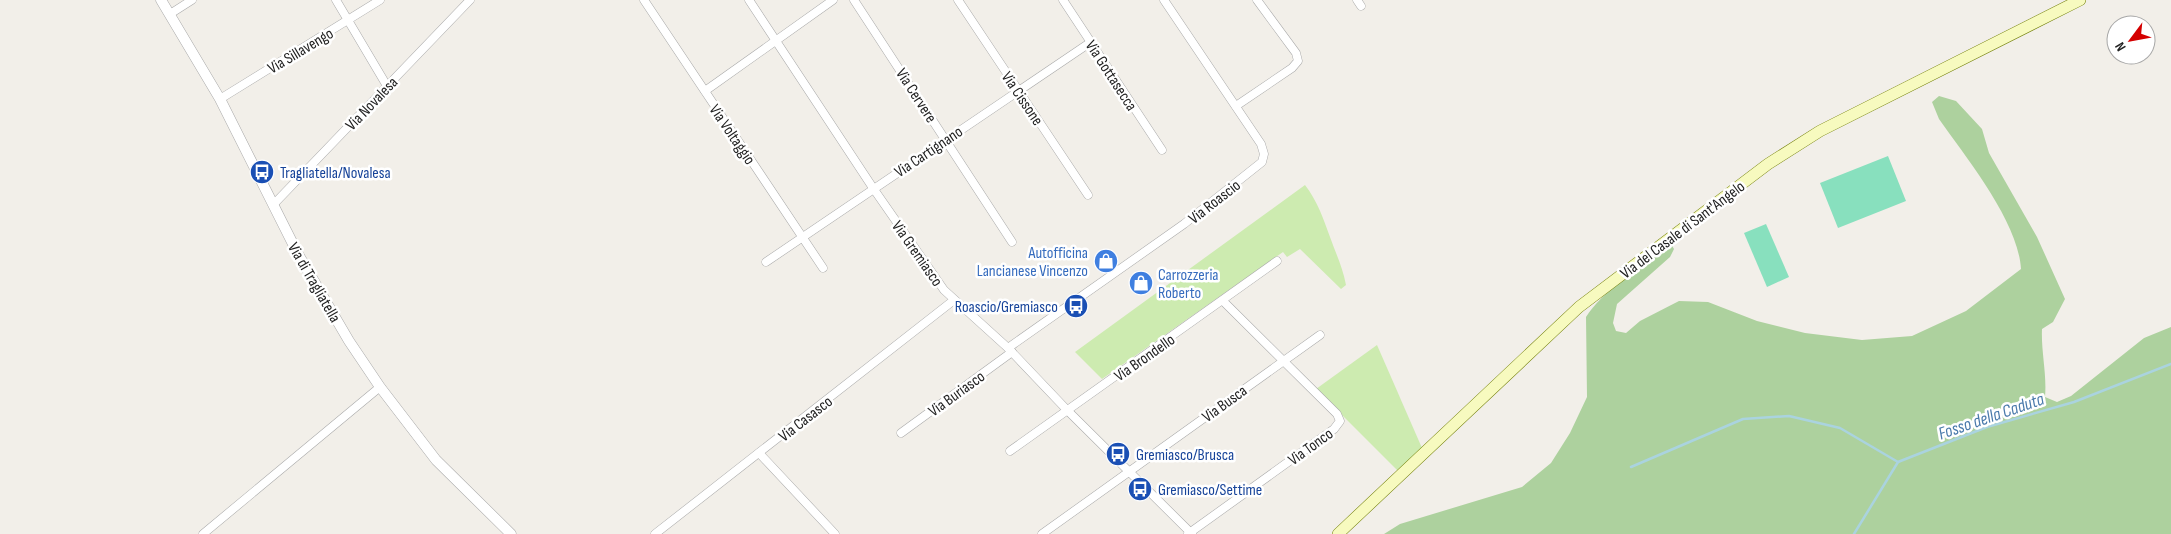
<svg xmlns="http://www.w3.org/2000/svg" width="2171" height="534" viewBox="0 0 2171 534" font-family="'Sofia Sans Condensed',sans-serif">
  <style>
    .grass { fill: #cdebb0 }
    .forest { fill: #add19e }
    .pitch { fill: #88e0be }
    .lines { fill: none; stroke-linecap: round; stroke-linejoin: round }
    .stream { stroke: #aad3df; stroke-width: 2.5 }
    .minor-casing { stroke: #a9a9a9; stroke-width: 9 }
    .tertiary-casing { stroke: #a9a9a9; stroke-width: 11 }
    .secondary-casing { stroke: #707d05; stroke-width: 12 }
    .minor { stroke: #fff; stroke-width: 8 }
    .tertiary { stroke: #fff; stroke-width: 10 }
    .secondary { stroke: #f7fabf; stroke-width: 11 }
    .labels { text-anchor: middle; stroke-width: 5; stroke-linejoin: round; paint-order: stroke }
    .street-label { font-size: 16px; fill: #222; stroke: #fff }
    .transit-label { font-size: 16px; fill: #164399; stroke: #fff; text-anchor: start }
    .shop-label { font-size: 16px; fill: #366cbe; stroke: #fff; text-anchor: end }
    .water-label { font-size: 18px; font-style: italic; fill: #4a7aab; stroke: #fff }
  </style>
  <rect width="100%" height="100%" fill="#f2efe9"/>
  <g class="grass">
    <path d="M1305 185C1318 202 1323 218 1330 237 1336 254 1343 268 1346 285L1341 289 1300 249 1287 257 1283 252 1102 379 1075 352Z"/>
    <path d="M1377 345 1422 448 1398 471 1316 389Z"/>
  </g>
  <path class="forest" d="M1939 96 1956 101 1982 129 1989 153 2037 237 2065 299 2053 322 2042 329C2041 352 2047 374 2045 397L2057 402 2071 396 2144 338 2171 327V534H1384L1400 524 1522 487 1551 463 1570 433 1587 397 1586 317C1606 287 1643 266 1671 244L1674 249 1670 257 1617 304 1613 323 1616 331 1626 333 1640 321 1679 301 1708 302 1757 321 1805 333 1862 340 1912 336 1966 311 2021 269C2018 221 1967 159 1939 119L1932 102Z"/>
  <g class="pitch">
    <path d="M1888 156 1906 201 1838 228 1820 183Z"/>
    <path d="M1766 224 1789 277 1767 287 1744 233Z"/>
  </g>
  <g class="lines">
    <g class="stream">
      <path d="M1631 467 1743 419 1789 416 1840 428 1898 462"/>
      <path d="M1854 534 1898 462 1987 427 2074 402 2171 364"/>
    </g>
    <g class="minor-casing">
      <g id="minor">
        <path d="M336 0 387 86"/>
        <path d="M644 0 823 268"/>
        <path d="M749 0 873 188 944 290 1008 348 1067 410 1192 534"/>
        <path d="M854 0 1012 242"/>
        <path d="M958 0 1088 195"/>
        <path d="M1063 0 1162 150"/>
        <path d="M1357 0 1361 6"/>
        <path d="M170 14 192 0"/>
        <path d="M705 91 833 0"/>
        <path d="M220 99 380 0"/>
        <path d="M1236 106 1292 68 1298 61 1296 53 1257 0"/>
        <path d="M273 205 470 0"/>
        <path d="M766 262 1091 42"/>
        <path d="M1008 348 1184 224 1262 162 1264 154 1261 144 1164 0"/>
        <path d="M901 433 1012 352"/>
        <path d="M1010 451 1277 261"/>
        <path d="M759 453 835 534"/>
        <path d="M203 534 380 387"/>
        <path d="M655 534 954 300"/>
        <path d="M1042 534 1320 335"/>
        <path d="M1188 534 1334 429 1340 421 1337 414 1223 301"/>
      </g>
    </g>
    <g class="tertiary-casing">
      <path id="tertiary" d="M161 0 220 99 298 254 349 341 380 387 436 460 511 534"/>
    </g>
    <g class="secondary-casing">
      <path id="secondary" d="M1338 534 1579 307 1768 164 1820 131 2080 0"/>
    </g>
    <use href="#minor" class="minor"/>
    <use href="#tertiary" class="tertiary"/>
    <use href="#secondary" class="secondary"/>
  </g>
  <defs>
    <g id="bus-disc" transform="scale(1.25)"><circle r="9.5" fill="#1a4fb4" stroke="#fff"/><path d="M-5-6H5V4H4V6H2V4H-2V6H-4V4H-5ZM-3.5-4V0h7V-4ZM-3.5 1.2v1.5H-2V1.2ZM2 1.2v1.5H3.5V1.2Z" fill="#fff"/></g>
    <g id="shop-disc" transform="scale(1.25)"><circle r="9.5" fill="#3f7fe0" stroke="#fff"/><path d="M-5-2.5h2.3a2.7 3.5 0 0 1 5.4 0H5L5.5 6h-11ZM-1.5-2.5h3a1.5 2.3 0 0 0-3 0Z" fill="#fff"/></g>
  </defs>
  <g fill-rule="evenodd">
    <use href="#bus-disc" x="262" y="172"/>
    <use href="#shop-disc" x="1106" y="261"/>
    <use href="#shop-disc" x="1141" y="283"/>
    <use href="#bus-disc" x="1076" y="306"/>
    <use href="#bus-disc" x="1118" y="454"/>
    <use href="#bus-disc" x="1140" y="489"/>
  </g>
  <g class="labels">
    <g class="street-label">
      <text transform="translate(300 50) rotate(-31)" y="6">Via Sillavengo</text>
      <text transform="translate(1112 75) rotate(57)" y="6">Via Gottasecca</text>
      <text transform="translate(917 95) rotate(57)" y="6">Via Cervere</text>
      <text transform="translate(1023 98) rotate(56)" y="6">Via Cissone</text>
      <text transform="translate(371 103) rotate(-46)" y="6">Via Novalesa</text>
      <text transform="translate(733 134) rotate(56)" y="6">Via Voltaggio</text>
      <text transform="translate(928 151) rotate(-34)" y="6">Via Cartignano</text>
      <text transform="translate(1214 201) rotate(-38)" y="6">Via Roascio</text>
      <text transform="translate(1682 229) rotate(-37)" y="6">Via del Casale di Sant'Angelo</text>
      <text transform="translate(918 253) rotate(55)" y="6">Via Gremiasco</text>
      <text transform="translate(315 282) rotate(60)" y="6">Via di Tragliatella</text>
      <text transform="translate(1144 357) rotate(-35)" y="6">Via Brondello</text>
      <text transform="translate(956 393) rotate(-36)" y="6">Via Buriasco</text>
      <text transform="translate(1224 403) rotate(-36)" y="6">Via Busca</text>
      <text transform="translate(805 418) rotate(-38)" y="6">Via Casasco</text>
      <text transform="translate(1310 446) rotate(-36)" y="6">Via Tonco</text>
    </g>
    <g class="transit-label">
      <text x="280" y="178">Tragliatella/Novalesa</text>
      <text x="1058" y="312" text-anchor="end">Roascio/Gremiasco</text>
      <text x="1136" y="460">Gremiasco/Brusca</text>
      <text x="1158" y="495">Gremiasco/Settime</text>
    </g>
    <g class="shop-label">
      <text x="1088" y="258">Autofficina<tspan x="1088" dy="18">Lancianese Vincenzo</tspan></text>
      <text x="1158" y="280" text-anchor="start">Carrozzeria<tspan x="1158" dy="18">Roberto</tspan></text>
    </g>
    <g class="water-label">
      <text transform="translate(1991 416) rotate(-19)" y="6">Fosso della Caduta</text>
    </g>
  </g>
  <g transform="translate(2131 40) rotate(238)"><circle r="24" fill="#ffffff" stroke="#a7a7a7"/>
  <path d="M0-4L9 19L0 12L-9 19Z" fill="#d40000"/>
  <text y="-8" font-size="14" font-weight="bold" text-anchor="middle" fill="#222222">N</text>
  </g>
</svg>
